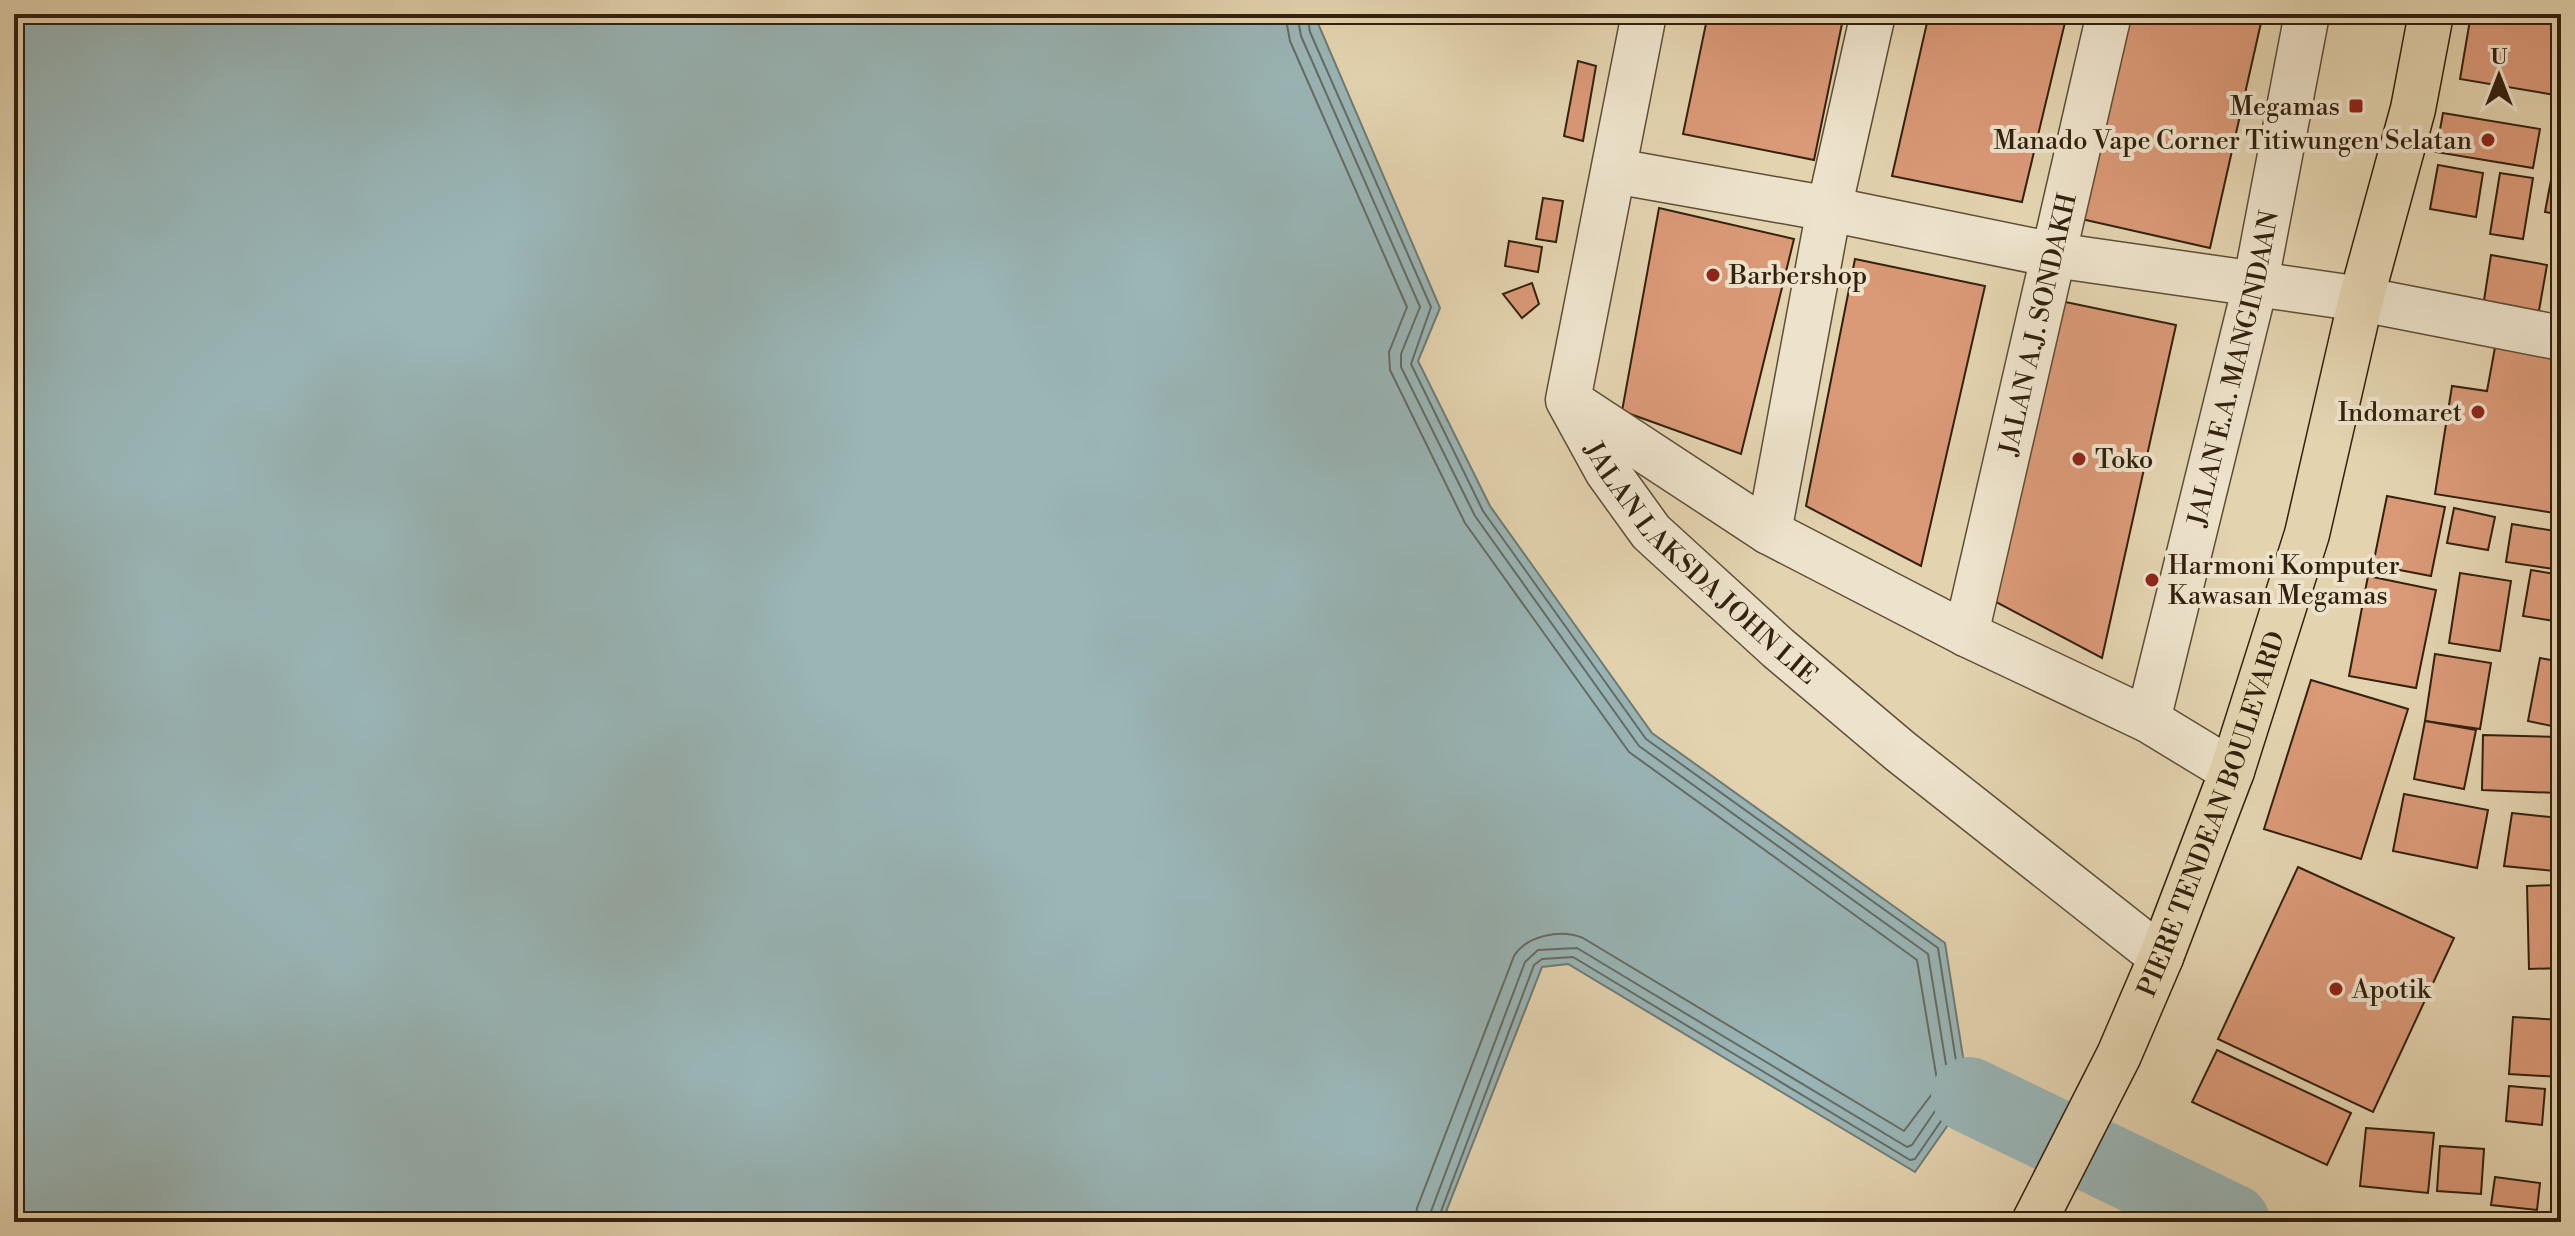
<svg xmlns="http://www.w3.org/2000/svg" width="2575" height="1236" viewBox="0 0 2575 1236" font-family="'Libre Bodoni',serif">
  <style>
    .water { fill: #99b5b6; stroke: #707a73; stroke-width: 2 }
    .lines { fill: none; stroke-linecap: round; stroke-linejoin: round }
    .shore { stroke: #666b62; stroke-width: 2 }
    .river { stroke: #99b5b6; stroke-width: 76 }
    .building { fill: #da9977; stroke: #33210e; stroke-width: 2 }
    .minor-casing { stroke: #5f4e36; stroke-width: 47 }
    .highway-casing { stroke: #33210e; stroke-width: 47 }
    .minor { stroke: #ede2cb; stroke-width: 44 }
    .highway { stroke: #e3d3af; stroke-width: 44 }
    .poi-dot { fill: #8f2418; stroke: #ede2cb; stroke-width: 3 }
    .labels { text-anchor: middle; stroke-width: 8; stroke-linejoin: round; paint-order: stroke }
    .poi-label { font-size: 26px; fill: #33210e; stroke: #ede2cb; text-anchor: start }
    .street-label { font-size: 26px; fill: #33210e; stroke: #ede2cb }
  </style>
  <rect width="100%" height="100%" fill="#e3d3af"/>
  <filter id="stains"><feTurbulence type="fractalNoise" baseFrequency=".0025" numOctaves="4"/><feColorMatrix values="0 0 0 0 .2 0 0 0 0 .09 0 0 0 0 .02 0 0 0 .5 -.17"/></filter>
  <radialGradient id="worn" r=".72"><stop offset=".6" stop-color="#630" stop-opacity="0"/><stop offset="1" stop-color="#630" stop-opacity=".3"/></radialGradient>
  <path class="water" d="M14 14H1314L1440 308 1418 361 1490 506 1652 733 1945 943 1969 1095 1915 1172 1568 964 1542 967 1442 1222H14Z"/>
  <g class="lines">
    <g class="shore">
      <path d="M1285 14 1290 41 1407 307 1389 352 1390 370 1465 523 1629 752 1917 960 1938 1086 1904 1131 1583 938C1561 929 1527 935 1514 956L1417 1208 1415 1222"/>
      <path d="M1297 14 1301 36 1420 307 1401 354V367L1475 516 1639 746 1928 954 1950 1089 1912 1145 1907 1147 1577 948 1538 950 1525 962 1427 1222"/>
      <path d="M1307 14 1310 32 1431 307 1411 364 1483 511 1646 739 1938 948 1961 1092 1915 1159 1910 1160 1573 957 1542 959 1534 965 1437 1222"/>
    </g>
    <path class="river" d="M1969 1095 2232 1222"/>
  </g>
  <g class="building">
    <path d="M1708 14H1844L1814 160 1683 134Z"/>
    <path d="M1929 14H2067L2022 202 1892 176Z"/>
    <path d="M2114 14H2263L2210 248 2068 216Z"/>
    <path d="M2471 14H2561V96L2460 79Z"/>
    <path d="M1578 61 1596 66 1583 141 1564 136Z"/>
    <path d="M2443 113 2540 129 2533 168 2436 152Z"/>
    <path d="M2557 148 2561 149V215L2545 212Z"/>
    <path d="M2438 165 2483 173 2476 217 2430 209Z"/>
    <path d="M2500 173 2533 178 2523 239 2490 234Z"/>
    <path d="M1543 198 1563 201 1556 242 1536 239Z"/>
    <path d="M1659 208 1794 239 1741 454 1622 411Z"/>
    <path d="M1509 241 1542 247 1538 272 1505 266Z"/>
    <path d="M2491 255 2547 265 2538 316 2483 307Z"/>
    <path d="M1855 259 1985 286 1921 566 1806 506Z"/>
    <path d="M1532 283 1539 304 1522 318 1503 294Z"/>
    <path d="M2051 299 2176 325 2102 658 1981 594Z"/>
    <path d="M2498 331 2561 343V514L2435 494 2452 386 2487 391Z"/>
    <path d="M2387 496 2445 507 2431 576 2373 565Z"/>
    <path d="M2454 508 2495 517 2488 550 2447 543Z"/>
    <path d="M2512 524 2561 532V570L2506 562Z"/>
    <path d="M2531 570 2561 575V622L2523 616Z"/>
    <path d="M2460 573 2511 581 2500 651 2449 643Z"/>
    <path d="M2368 576 2436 590 2416 688 2349 676Z"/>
    <path d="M2435 654 2491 663 2480 729 2425 721Z"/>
    <path d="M2540 658 2561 662V728L2528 721Z"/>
    <path d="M2311 680 2408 709 2361 859 2264 829Z"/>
    <path d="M2425 721 2476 730 2464 789 2414 779Z"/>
    <path d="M2483 735 2559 737 2557 793 2482 790Z"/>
    <path d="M2404 794 2488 810 2477 868 2393 851Z"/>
    <path d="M2512 813 2559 818 2554 871 2504 866Z"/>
    <path d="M2298 867 2454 938 2373 1112 2218 1039Z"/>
    <path d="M2561 885V968L2529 969 2527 886Z"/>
    <path d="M2513 1017 2561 1020 2559 1077 2509 1074Z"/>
    <path d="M2217 1050 2351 1113 2327 1165 2192 1102Z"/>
    <path d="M2509 1086 2545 1089 2542 1125 2506 1121Z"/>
    <path d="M2561 1086V1151L2552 1150Z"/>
    <path d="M2366 1128 2434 1133 2428 1193 2360 1186Z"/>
    <path d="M2440 1146 2484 1149 2481 1194 2437 1191Z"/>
    <path d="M2495 1177 2540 1183 2537 1210 2491 1205Z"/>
  </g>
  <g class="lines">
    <g class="minor-casing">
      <g id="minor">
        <path id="s1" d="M1644 14 1568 400 1607 471 1651 532 1778 648 1900 751 2161 957"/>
        <path d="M1615 171 1829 209 2054 255 2361 299 2561 338"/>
        <path d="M1577 406 1769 532 1966 634 2148 720 2232 771"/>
        <path d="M1769 532 1829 209 1873 14"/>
        <path id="s2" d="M1966 634 2109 14"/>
        <path id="s3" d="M2148 720 2255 286 2307 14"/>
      </g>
    </g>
    <g class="highway-casing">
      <g id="highway">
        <path id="s4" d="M2034 1222 2119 1055 2161 957 2232 771 2307 534 2361 299 2413 109 2431 14"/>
      </g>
    </g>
    <use href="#minor" class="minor"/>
    <use href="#highway" class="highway"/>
  </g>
  <g class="poi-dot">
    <rect x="2348" y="98" width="16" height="16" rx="4"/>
    <circle cx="2488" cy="140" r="8"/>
    <circle cx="1713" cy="275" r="8"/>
    <circle cx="2478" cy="412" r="8"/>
    <circle cx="2079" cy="459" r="8"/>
    <circle cx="2152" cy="580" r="8"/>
    <circle cx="2336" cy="989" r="8"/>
  </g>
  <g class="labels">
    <g class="poi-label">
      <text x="2340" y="115" text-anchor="end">Megamas</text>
      <text x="2472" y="149" text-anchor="end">Manado Vape Corner Titiwungen Selatan</text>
      <text x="1729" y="284">Barbershop</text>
      <text x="2462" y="421" text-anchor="end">Indomaret</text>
      <text x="2095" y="468">Toko</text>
      <text x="2168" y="574">Harmoni Komputer<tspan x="2168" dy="30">Kawasan Megamas</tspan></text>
      <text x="2352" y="998">Apotik</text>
    </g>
    <g class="street-label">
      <text dy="9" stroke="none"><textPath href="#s2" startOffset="318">JALAN A.J. SONDAKH</textPath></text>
      <text dy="9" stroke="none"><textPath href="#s3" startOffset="362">JALAN E.A. MANGINDAAN</textPath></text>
      <text dy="9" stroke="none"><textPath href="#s1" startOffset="606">JALAN LAKSDA JOHN LIE</textPath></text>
      <text dy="9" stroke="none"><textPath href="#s4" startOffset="446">PIERE TENDEAN BOULEVARD</textPath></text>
    </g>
  </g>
  <rect width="2575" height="1236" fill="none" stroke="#e3d3af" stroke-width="48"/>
  <rect x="16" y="16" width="2543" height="1204" fill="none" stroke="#33210e" stroke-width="4"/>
  <rect x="24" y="24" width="2527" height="1188" fill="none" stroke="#33210e" stroke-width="2"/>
  <g transform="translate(2499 76)" stroke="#ede2cb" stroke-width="6" paint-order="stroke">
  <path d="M0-6L14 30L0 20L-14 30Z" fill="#33210e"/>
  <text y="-12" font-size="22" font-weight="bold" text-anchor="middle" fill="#33210e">U</text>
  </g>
  <rect width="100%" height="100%" filter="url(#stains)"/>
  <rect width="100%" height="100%" fill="url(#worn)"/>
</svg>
